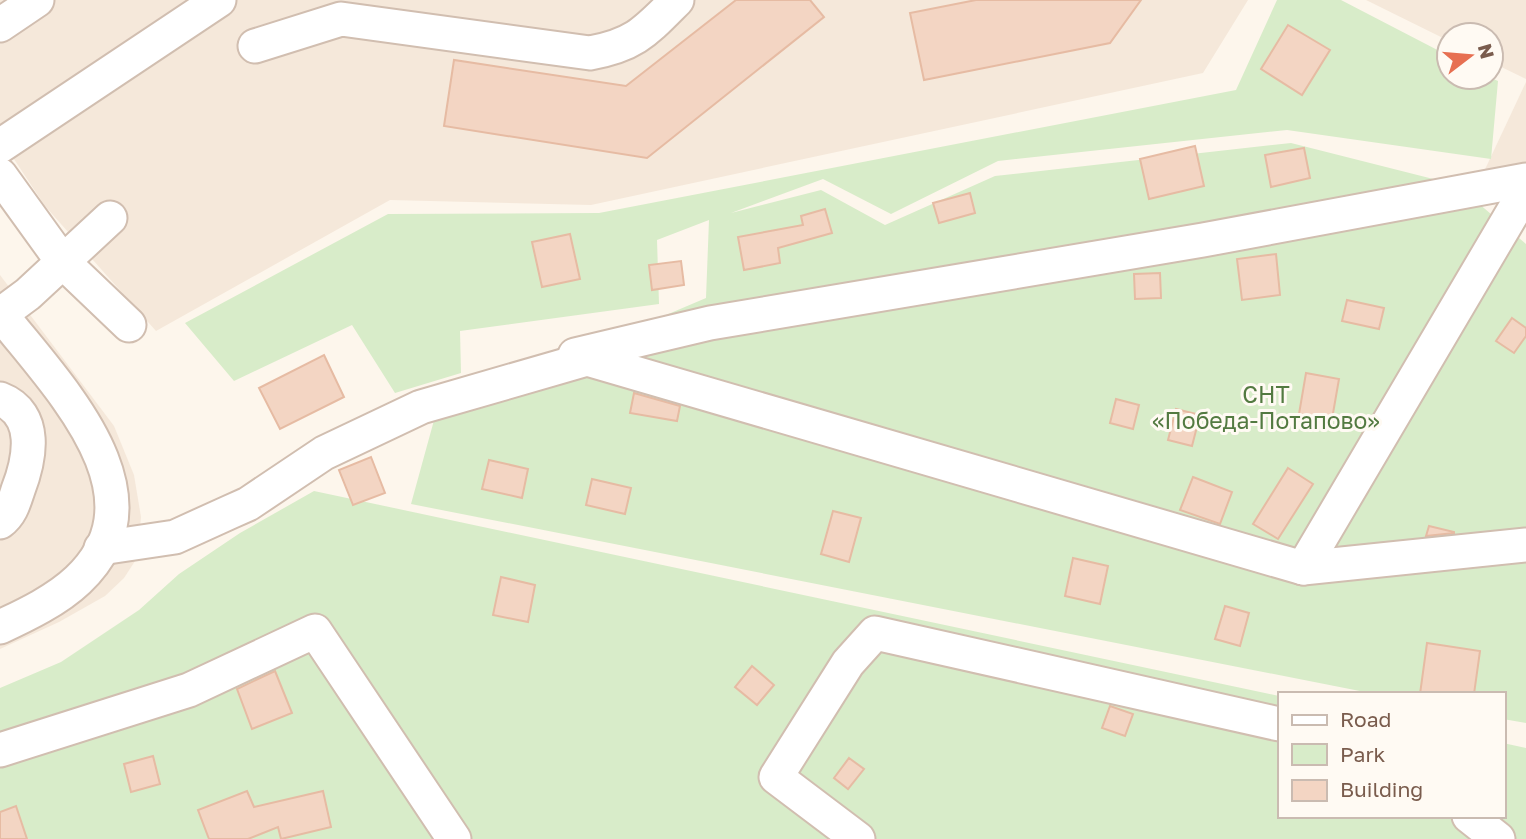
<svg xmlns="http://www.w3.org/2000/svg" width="1526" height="839" viewBox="0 0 1526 839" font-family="'Golos Text',sans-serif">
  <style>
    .residential { fill: #f5e8da }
    .green { fill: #d8ecc9 }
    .building { fill: #f3d5c3; stroke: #e6bba3; stroke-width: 2 }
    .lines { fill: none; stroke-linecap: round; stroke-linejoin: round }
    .minor-casing { stroke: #d1beb0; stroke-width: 37 }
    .minor { stroke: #fff; stroke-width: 33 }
    .labels { text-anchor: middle; stroke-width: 6; stroke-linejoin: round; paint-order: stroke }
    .park-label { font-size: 23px; fill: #537a41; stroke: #fffaf3 }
  </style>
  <rect width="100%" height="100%" fill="#fdf6ec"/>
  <g class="residential">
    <path d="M0 0H1248L1203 73 591 205 390 200 156 331 45 206 0 138Z"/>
    <path d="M1366 0H1526V79L1491 62V35H1449V41Z"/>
    <path d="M1526 82V210L1480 180Z"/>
    <path d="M0 275 114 426 134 475 141 517 137 558 124 578 105 596 59 622 0 649Z"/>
  </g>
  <g class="green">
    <path d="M1277 0H1341L1449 56V77H1489L1498 81 1491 159 1287 130 998 161 891 214 823 179 731 213 821 190 885 225 995 176 1291 143 1457 185 1526 244V723L1503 719V694H1375L411 504 436 413 706 298 709 220 657 240 659 304 460 331 461 373 395 393 352 325 234 381 185 323 388 214 599 213 1236 90Z"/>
    <path d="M314 491 1279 696V816H1503V743L1526 748V839H0V688L61 662 139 610 179 574 240 533Z"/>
  </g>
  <g class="building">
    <path d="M736 0H810L824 17 647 158 444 126 454 60 626 86Z"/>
    <path d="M976 0H1141L1110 43 924 80 910 13Z"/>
    <path d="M1288 25 1330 50 1302 95 1261 69Z"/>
    <path d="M1195 146 1204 186 1149 199 1140 159Z"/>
    <path d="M1304 148 1310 178 1271 187 1265 155Z"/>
    <path d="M970 193 975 213 939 223 933 203Z"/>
    <path d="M825 209 832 233 778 248 780 263 744 270 738 237 803 225 801 216Z"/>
    <path d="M570 234 580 279 542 287 532 242Z"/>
    <path d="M1276 254 1280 295 1242 300 1237 259Z"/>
    <path d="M681 261 684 285 652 290 649 265Z"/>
    <path d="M1160 273 1161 298 1135 299 1134 274Z"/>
    <path d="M1347 300 1384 308 1379 329 1342 321Z"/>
    <path d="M1512 318 1526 328V336L1514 353 1496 341Z"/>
    <path d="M324 355 344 397 280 429 259 388Z"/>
    <path d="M1306 373 1339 379 1332 419 1299 414Z"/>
    <path d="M634 393 680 406 677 421 630 413Z"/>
    <path d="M1116 399 1139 405 1133 429 1110 423Z"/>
    <path d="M1176 409 1200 415 1192 446 1168 440Z"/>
    <path d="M371 457 385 493 353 505 339 470Z"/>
    <path d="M489 460 528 469 522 498 482 489Z"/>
    <path d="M1288 468 1313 484 1278 539 1253 524Z"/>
    <path d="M1193 477 1232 492 1220 524 1180 510Z"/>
    <path d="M592 479 631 488 625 514 586 505Z"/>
    <path d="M833 511 861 518 849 562 821 554Z"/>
    <path d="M1429 526 1454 532V533L1426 536Z"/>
    <path d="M1073 558 1108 566 1100 604 1065 596Z"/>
    <path d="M501 577 535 585 528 622 493 615Z"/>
    <path d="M1225 606 1249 613 1240 646 1215 639Z"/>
    <path d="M1427 643 1480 651 1474 694H1420Z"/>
    <path d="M752 666 774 685 757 705 735 687Z"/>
    <path d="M275 671 292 713 252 729 237 689Z"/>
    <path d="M1110 706 1133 714 1125 736 1102 728Z"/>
    <path d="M153 756 160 784 131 792 124 764Z"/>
    <path d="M849 758 864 769 848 789 834 778Z"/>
    <path d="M247 791 254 807 323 791 331 827 281 839 278 827 248 839H209L198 810Z"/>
    <path d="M16 806 27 839H0V812Z"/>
  </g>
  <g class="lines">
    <g class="minor-casing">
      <g id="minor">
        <path d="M0 25 37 0"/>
        <path d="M255 46 341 19 590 53C635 45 646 31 677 0"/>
        <path d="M0 146 219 0"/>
        <path d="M0 175 62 261 129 325"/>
        <path d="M0 313C54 383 169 494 78 580 57 600 26 615 0 627"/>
        <path d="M1 314 28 294 110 218"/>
        <path d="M575 355 710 323 1203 240 1526 180"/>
        <path d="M0 399C39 414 30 459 18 490 14 502 11 514 0 522"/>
        <path d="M101 548 175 537 230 512 248 504 324 453 421 407 587 359 1303 568 1526 545"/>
        <path d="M1303 568 1526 190"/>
        <path d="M0 750 189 690 315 631 454 839"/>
        <path d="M1469 816 1498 839"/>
        <path d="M858 839 776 777 848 663 875 633 1279 724"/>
      </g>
    </g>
    <use href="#minor" class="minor"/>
  </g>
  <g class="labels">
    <g class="park-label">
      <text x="1266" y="403">СНТ<tspan x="1266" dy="26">«Победа-Потапово»</tspan></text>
    </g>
  </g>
  <rect x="1278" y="692" width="228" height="126" fill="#fffaf3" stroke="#cabbb1" stroke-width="2"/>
  <rect x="1292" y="715" width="35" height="10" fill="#ffffff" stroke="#cabbb1" stroke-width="2"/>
  <text x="1340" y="727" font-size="21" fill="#7a5c4d">Road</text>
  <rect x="1292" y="744" width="35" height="21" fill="#d8ecc9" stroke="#cabbb1" stroke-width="2"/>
  <text x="1340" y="762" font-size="21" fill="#7a5c4d">Park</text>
  <rect x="1292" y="780" width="35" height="21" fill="#f3d5c3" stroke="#cabbb1" stroke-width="2"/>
  <text x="1340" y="797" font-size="21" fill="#7a5c4d">Building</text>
  <g transform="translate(1470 56) rotate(74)"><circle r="33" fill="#fffaf3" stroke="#cabbb1" stroke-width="2"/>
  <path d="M0-5L12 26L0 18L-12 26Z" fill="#e76f51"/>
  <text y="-10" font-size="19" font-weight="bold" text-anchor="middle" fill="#7a5c4d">N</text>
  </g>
</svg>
